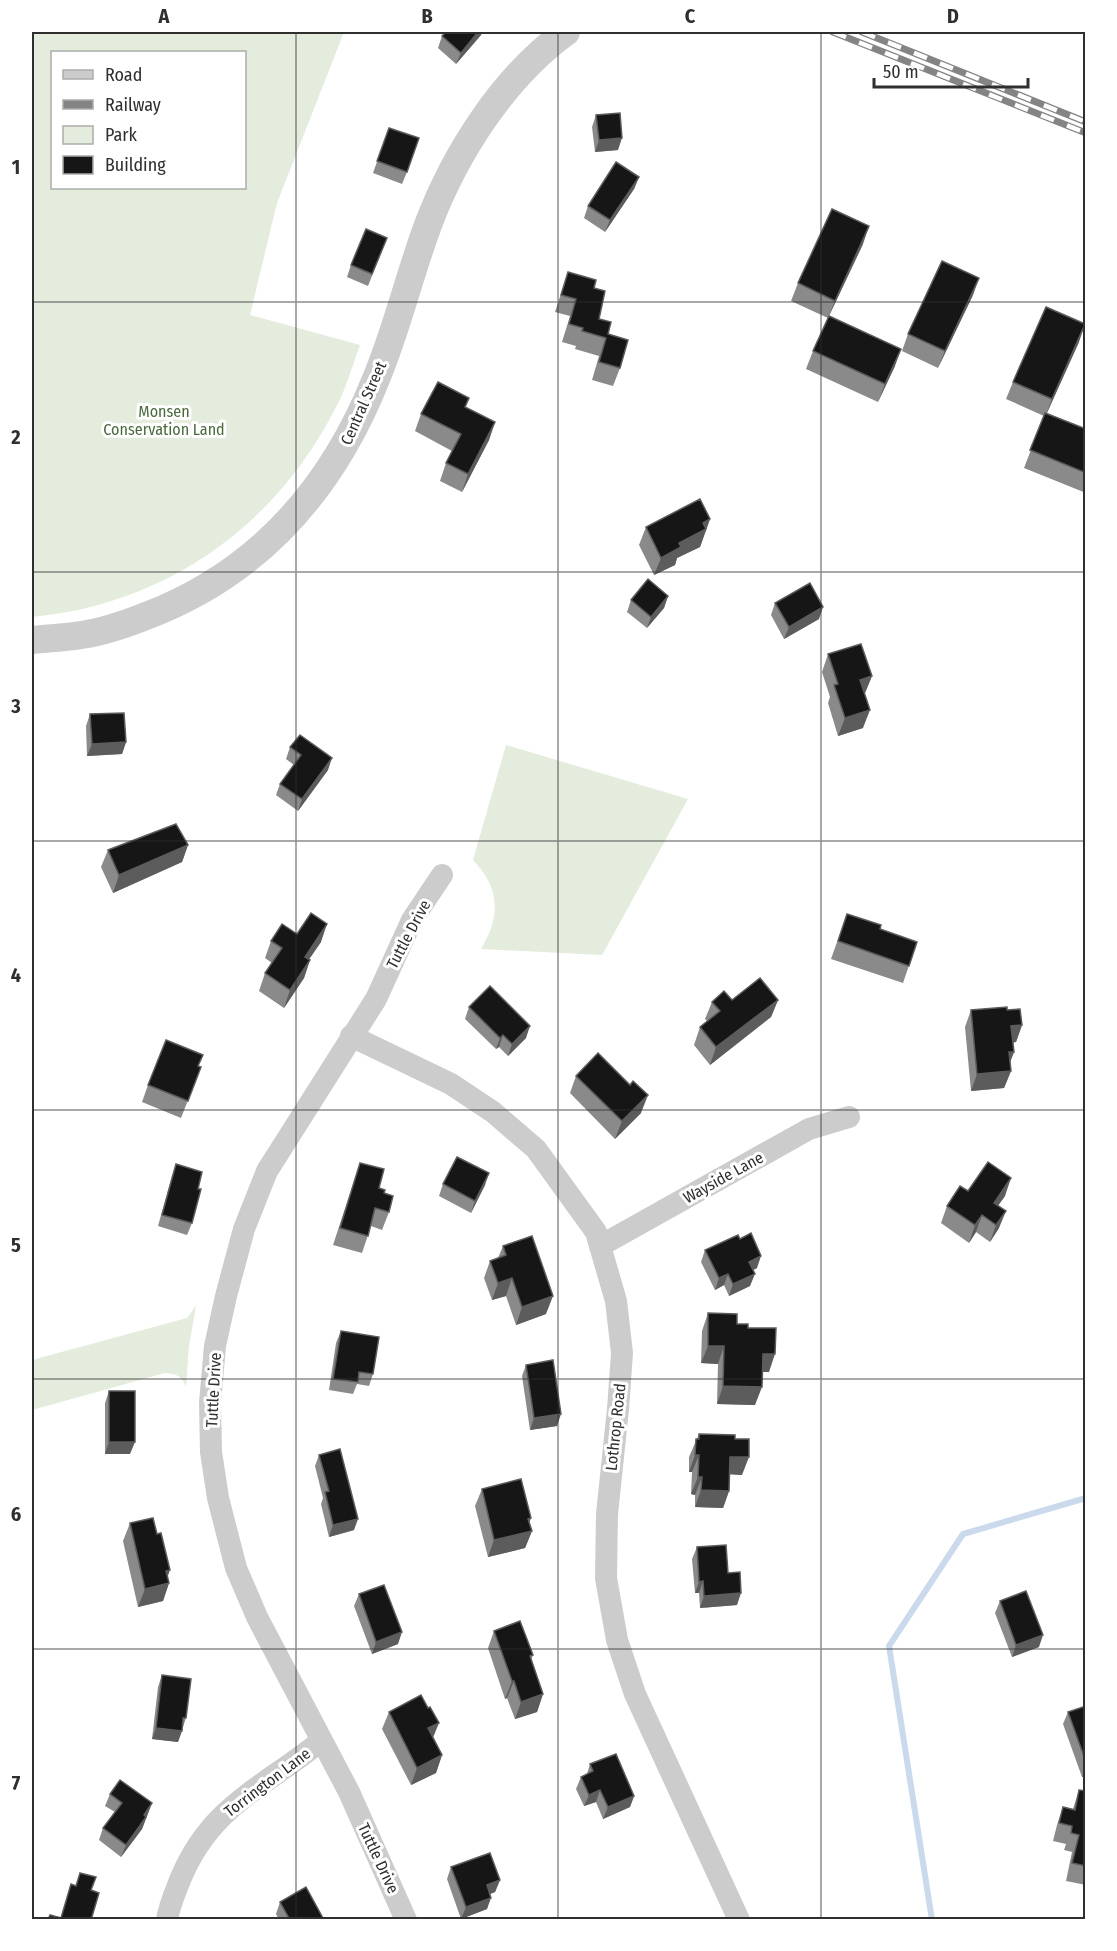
<svg xmlns="http://www.w3.org/2000/svg" width="1117" height="1951" viewBox="0 0 1117 1951" font-family="'Fira Sans Condensed',sans-serif">
  <style>
    .green { fill: #e3ecdd; fill-rule: evenodd }
    .lines { fill: none; stroke-linecap: round; stroke-linejoin: round }
    .stream { stroke: #cad9eb; stroke-width: 6 }
    .minor { stroke: #ccc; stroke-width: 22 }
    .tertiary { stroke: #ccc; stroke-width: 28 }
    .rail-casing { stroke: #848484; stroke-width: 7 }
    .rail { stroke: #fff; stroke-width: 4.5; stroke-dasharray: 14; stroke-linecap: butt }
    .wall { fill: #8a8a8a }
    .shaded-wall { fill: #5c5c5c }
    .building { fill: #161616; stroke: #5c5c5c; stroke-width: 1.5 }
    .grid { fill: none; stroke: #2f2f2f; stroke-width: 1.5; stroke-opacity: 0.55 }
    .labels { text-anchor: middle; stroke-width: 6; stroke-linejoin: round; paint-order: stroke }
    .street-label { font-size: 16px; fill: #2f2f2f; stroke: #fff }
    .park-label { font-size: 16px; fill: #4b693d; stroke: #fff }
    .neatline { fill: none; stroke: #2f2f2f; stroke-width: 2 }
    .grid-label { font-size: 20px; text-anchor: middle; font-weight: bold; fill: #2f2f2f }
  </style>
  <rect width="100%" height="100%" fill="#fff"/>
  <g class="green">
    <path d="M32 32H344L277 203 250 315 360 345C352 366 346 390 335 409 274 528 165 604 32 617ZM52 52H244V188H52Z"/>
    <path d="M506 745 688 799 602 955 481 949C501 916 500 888 473 860Z"/>
    <path d="M196 1306 189 1346 186 1387C182 1376 177 1374 165 1373L32 1410V1360L187 1318Z"/>
  </g>
  <g class="lines">
    <path class="stream" d="M932 1920 889 1646 963 1534 1086 1498"/>
    <g class="minor">
      <path d="M351 1036 451 1084 493 1112 536 1149 596 1232 616 1301 622 1353 618 1409 607 1514 606 1578 617 1640 635 1694 739 1920"/>
      <path d="M600 1246 809 1129 849 1117"/>
      <path d="M167 1920C169 1906 175 1893 180 1880 210 1806 264 1787 321 1741"/>
      <path d="M406 1920 349 1792 257 1617 236 1568 218 1498 211 1452 210 1403 215 1346 226 1296 244 1229 267 1171 376 999 412 920 442 875"/>
    </g>
    <path class="tertiary" d="M32 640C48 638 65 638 81 635 103 632 126 624 146 616 259 573 332 489 376 379 397 329 409 276 428 225 455 153 504 77 566 32"/>
    <g class="rail-casing">
      <g id="rail">
        <path d="M833 32 1086 133"/>
        <path d="M862 32 1086 122"/>
      </g>
    </g>
    <use href="#rail" class="rail"/>
  </g>
  <g class="wall">
    <path d="M446 32H482L481 35 456 64 438 48 442 36Z"/>
    <path d="M596 115 618 150 595 152 592 127Z"/>
    <path d="M389 128 407 172 402 184 373 173Z"/>
    <path d="M639 177 634 189 605 232 584 218 588 206Z"/>
    <path d="M387 238 368 286 347 277 351 265Z"/>
    <path d="M863 244 829 316 895 366 878 402 806 369 813 351 828 318 791 301 798 283Z"/>
    <path d="M568 272 594 288 599 319 608 334 620 368 613 386 592 380 599 356 575 349 576 346 562 342 570 316 555 312Z"/>
    <path d="M973 295 938 368 902 351 908 334Z"/>
    <path d="M1079 342 1047 413 1086 429V493L1024 468 1044 416 1006 399 1013 382Z"/>
    <path d="M466 408 495 422 489 440 462 492 440 481 446 463 452 451 415 431 421 414Z"/>
    <path d="M710 519 700 547 677 558 675 565 654 575 639 545 646 527Z"/>
    <path d="M668 596 664 608 647 628 627 612 631 600Z"/>
    <path d="M775 603 819 619 784 639 771 615Z"/>
    <path d="M828 654 872 676 865 693H864L863 728 838 736 828 703 830 697 822 672Z"/>
    <path d="M90 714 126 742 122 754 87 756 86 726Z"/>
    <path d="M290 747 328 770 298 811 276 795 280 784 294 765 286 759Z"/>
    <path d="M188 845 182 862 113 893 101 867 108 850Z"/>
    <path d="M847 914 880 929 917 942 903 983 831 959Z"/>
    <path d="M297 934 321 942 309 959 310 960 304 978 284 1008 259 991 265 973 272 963 265 958 271 941Z"/>
    <path d="M732 1000H778L771 1017 710 1065 694 1045 700 1027 707 1021 705 1019 712 1002Z"/>
    <path d="M469 1007 526 1038 508 1056 499 1047 496 1049 465 1019Z"/>
    <path d="M971 1010H1007L1022 1025 1016 1042 1013 1043 1014 1052 1010 1062 1011 1071 1004 1088 971 1091 965 1027Z"/>
    <path d="M199 1066 201 1067 181 1118 142 1102 148 1085Z"/>
    <path d="M576 1076 641 1113 615 1139 570 1093Z"/>
    <path d="M360 1163 384 1193 389 1212 382 1230 371 1226 362 1253 333 1245Z"/>
    <path d="M176 1164 198 1189 192 1223 187 1235 158 1226 172 1176Z"/>
    <path d="M443 1184 485 1185 471 1213 439 1196Z"/>
    <path d="M968 1191 1005 1196 998 1205 999 1228 990 1242 976 1232 969 1243 941 1223 947 1206Z"/>
    <path d="M503 1246 546 1314 516 1325 506 1296 492 1300 484 1278 490 1261 498 1258Z"/>
    <path d="M705 1250 757 1268 753 1270 750 1286 729 1296 724 1285 715 1290 701 1262Z"/>
    <path d="M708 1313 748 1328 769 1372H762L755 1405 717 1404 718 1364 701 1363 702 1331Z"/>
    <path d="M341 1331 373 1374 369 1386 357 1384 353 1394 329 1390 336 1343Z"/>
    <path d="M526 1365 557 1426 530 1430 522 1376Z"/>
    <path d="M109 1391 130 1454H105V1403Z"/>
    <path d="M699 1434 735 1439 742 1475 730 1474 729 1491 723 1508 695 1507V1495L691 1494 692 1472H689V1457Z"/>
    <path d="M319 1455 354 1530 329 1537 321 1504 323 1498 315 1466Z"/>
    <path d="M482 1489 529 1523 532 1531 525 1548 488 1557 475 1506Z"/>
    <path d="M130 1523 157 1534 169 1583 163 1601 138 1607 123 1541Z"/>
    <path d="M697 1547 728 1573 737 1605 700 1608 699 1593H695L692 1559Z"/>
    <path d="M359 1594 398 1644 372 1654 354 1606Z"/>
    <path d="M1000 1601 1039 1647 1012 1657 995 1613Z"/>
    <path d="M494 1631 533 1655 531 1660 543 1694 537 1712 515 1719 507 1698 505 1699 488 1648Z"/>
    <path d="M162 1675 186 1718 178 1742 152 1739 158 1687Z"/>
    <path d="M1086 1706V1776L1082 1777 1063 1724 1068 1712Z"/>
    <path d="M389 1712 433 1738 442 1755 436 1773 411 1785 382 1729Z"/>
    <path d="M590 1764 634 1796 630 1807 603 1819 596 1802 584 1806 576 1789 581 1777 587 1774Z"/>
    <path d="M1079 1790 1086 1791V1885L1066 1881 1072 1852 1064 1850 1066 1844 1053 1841 1057 1825 1063 1807 1073 1809Z"/>
    <path d="M110 1794 152 1803 142 1829 121 1857 99 1840 103 1828 115 1812 105 1806Z"/>
    <path d="M451 1867 500 1880 495 1892 490 1894 487 1909 461 1919 447 1879Z"/>
    <path d="M280 1902 324 1920H279L276 1914Z"/>
  </g>
  <g class="shaded-wall">
    <path d="M478 32H482L481 35 456 64 461 53Z"/>
    <path d="M622 138 618 150 595 152 599 140Z"/>
    <path d="M639 177 634 189 605 232 610 220Z"/>
    <path d="M869 226 863 244 828 318 835 301Z"/>
    <path d="M979 278 973 295 938 368 945 351Z"/>
    <path d="M1085 324 1079 342 1045 417 1052 399Z"/>
    <path d="M901 349 895 366 878 402 885 384Z"/>
    <path d="M495 422 489 440 462 492 468 474Z"/>
    <path d="M710 519 700 547 677 558 675 565 654 575 661 558 703 523Z"/>
    <path d="M668 596 664 608 647 628 651 617Z"/>
    <path d="M823 607 819 619 784 639 789 627Z"/>
    <path d="M872 676 865 693 853 697 860 680Z"/>
    <path d="M870 710 863 728 838 736 845 718Z"/>
    <path d="M126 742 122 754 87 756 92 744Z"/>
    <path d="M332 758 328 770 298 811 302 799Z"/>
    <path d="M188 845 182 862 113 893 119 875Z"/>
    <path d="M327 924 321 942 299 974 305 957Z"/>
    <path d="M310 960 304 978 284 1008 290 990Z"/>
    <path d="M778 1000 771 1017 710 1065 716 1047Z"/>
    <path d="M1022 1025 1016 1042 1005 1043 1011 1026Z"/>
    <path d="M530 1026 526 1038 508 1056 512 1044Z"/>
    <path d="M503 1035 499 1047 496 1049 500 1038Z"/>
    <path d="M1009 1052H1014L1007 1070Z"/>
    <path d="M1011 1071 1004 1088 971 1091 977 1074Z"/>
    <path d="M648 1095 641 1113 615 1139 622 1121Z"/>
    <path d="M489 1173 485 1185 471 1213 475 1201Z"/>
    <path d="M1011 1178 1005 1196 988 1220 994 1203Z"/>
    <path d="M1006 1211 999 1228 990 1242 996 1225Z"/>
    <path d="M982 1215 976 1232 969 1243 975 1225Z"/>
    <path d="M761 1256 757 1268 745 1274 749 1262Z"/>
    <path d="M728 1274 724 1285 715 1290 719 1278Z"/>
    <path d="M755 1274 750 1286 729 1296 733 1284Z"/>
    <path d="M512 1278 506 1296 492 1300 498 1283Z"/>
    <path d="M553 1296 546 1314 516 1325 522 1307Z"/>
    <path d="M708 1346H724L718 1364 701 1363Z"/>
    <path d="M763 1354H775L769 1372H757Z"/>
    <path d="M723 1386 762 1387 755 1405 717 1404Z"/>
    <path d="M561 1414 557 1426 530 1430 534 1418Z"/>
    <path d="M109 1442H135L130 1454H105Z"/>
    <path d="M695 1455H699L692 1472H689Z"/>
    <path d="M730 1457H749L742 1475 724 1474Z"/>
    <path d="M698 1477H702L695 1495 691 1494Z"/>
    <path d="M701 1490 729 1491 723 1508 695 1507Z"/>
    <path d="M531 1518 526 1532 532 1531 525 1548 488 1557 494 1540Z"/>
    <path d="M358 1519 354 1530 329 1537 333 1525Z"/>
    <path d="M170 1570 165 1584 169 1583 163 1601 138 1607 145 1589 166 1571Z"/>
    <path d="M703 1581 699 1593H695L699 1582Z"/>
    <path d="M741 1593 737 1605 700 1608 704 1596Z"/>
    <path d="M402 1632 398 1644 372 1654 376 1642Z"/>
    <path d="M1043 1635 1039 1647 1012 1657 1016 1645Z"/>
    <path d="M512 1681H514L507 1698 505 1699Z"/>
    <path d="M543 1694 537 1712 515 1719 521 1702Z"/>
    <path d="M439 1723 432 1740 428 1728Z"/>
    <path d="M156 1728 182 1731 178 1742 152 1739Z"/>
    <path d="M442 1755 436 1773 411 1785 417 1768Z"/>
    <path d="M1086 1768V1776L1082 1777Z"/>
    <path d="M600 1790 596 1802 584 1806 589 1795Z"/>
    <path d="M634 1796 630 1807 603 1819 608 1807Z"/>
    <path d="M152 1803 142 1829 121 1857 126 1845 144 1815Z"/>
    <path d="M500 1880 495 1892 482 1897 487 1885Z"/>
    <path d="M491 1898 487 1909 461 1919 466 1907Z"/>
  </g>
  <g class="building">
    <path d="M446 32H478L461 53 442 36Z"/>
    <path d="M620 113 622 138 599 140 596 115Z"/>
    <path d="M389 128 419 138 407 172 377 161Z"/>
    <path d="M616 162 639 177 610 220 588 206Z"/>
    <path d="M832 209 869 226 835 301 798 283Z"/>
    <path d="M366 229 387 238 372 274 351 265Z"/>
    <path d="M942 261 979 278 945 351 908 334Z"/>
    <path d="M568 272 596 280 594 288 605 291 599 319 611 322 608 334 628 340 620 368 599 362 606 338 582 331 583 328 569 324 576 299 561 295Z"/>
    <path d="M1046 307 1085 324 1052 399 1013 382Z"/>
    <path d="M829 316 901 349 885 384 813 351Z"/>
    <path d="M438 382 469 398 465 407 495 422 468 474 446 463 461 434 421 414Z"/>
    <path d="M1045 413 1086 429V473L1030 450Z"/>
    <path d="M700 499 710 519 703 523 706 529 679 543 681 547 661 558 646 527Z"/>
    <path d="M648 579 668 596 651 617 631 600Z"/>
    <path d="M810 583 823 607 789 627 775 603Z"/>
    <path d="M861 644 872 676 860 680 870 710 845 718 834 685 838 684 828 654Z"/>
    <path d="M124 713 126 742 92 744 90 714Z"/>
    <path d="M300 735 332 758 302 799 280 784 301 755 290 747Z"/>
    <path d="M176 824 188 845 119 875 108 850Z"/>
    <path d="M311 913 327 924 305 957 310 960 290 990 265 973 282 948 271 941 282 924 297 934Z"/>
    <path d="M847 914 881 925 880 929 917 942 909 966 838 941Z"/>
    <path d="M760 978 778 1000 716 1047 700 1027 720 1011 712 1002 724 991 732 1000Z"/>
    <path d="M490 986 530 1026 512 1044 503 1035 500 1038 469 1007Z"/>
    <path d="M1007 1007V1010L1020 1009 1022 1025 1011 1026 1014 1052H1009L1011 1071 977 1074 971 1010Z"/>
    <path d="M166 1040 203 1055 198 1066 201 1067 188 1101 148 1085Z"/>
    <path d="M598 1053 630 1085 633 1081 648 1095 622 1121 576 1076Z"/>
    <path d="M457 1157 489 1173 475 1201 443 1184Z"/>
    <path d="M988 1162 1011 1178 994 1203 1006 1211 996 1225 982 1215 975 1225 947 1206 960 1186 968 1191Z"/>
    <path d="M360 1163 384 1169 379 1188 385 1190 384 1193 393 1196 389 1212 375 1208 368 1236 340 1228Z"/>
    <path d="M176 1164 202 1172 198 1189H201L192 1223 162 1215Z"/>
    <path d="M751 1233 761 1256 749 1262 755 1274 733 1284 728 1274 719 1278 705 1250 738 1235 740 1239Z"/>
    <path d="M532 1236 553 1296 522 1307 512 1278 498 1283 490 1261 506 1255 503 1246Z"/>
    <path d="M708 1313 737 1314V1324H748V1328H776L775 1354H763L762 1387 723 1386 724 1346H708Z"/>
    <path d="M341 1331 379 1337 373 1374 359 1372 358 1382 333 1379Z"/>
    <path d="M553 1360 561 1414 534 1418 526 1365Z"/>
    <rect x="109" y="1391" width="26" height="51"/>
    <path d="M699 1434 735 1435V1439H749V1457H730L729 1491 701 1490 702 1477H698L699 1455H695L696 1439H699Z"/>
    <path d="M340 1449 358 1519 333 1525 325 1492 329 1491 319 1455Z"/>
    <path d="M521 1479 531 1518 528 1519 532 1531 494 1540 482 1489Z"/>
    <path d="M153 1518 157 1534 161 1533 170 1570 166 1571 169 1583 145 1589 130 1523Z"/>
    <path d="M726 1545 728 1573 740 1572 741 1593 704 1596 703 1581 699 1582 697 1547Z"/>
    <path d="M384 1585 402 1632 376 1642 359 1594Z"/>
    <path d="M1026 1591 1043 1635 1016 1645 1000 1601Z"/>
    <path d="M520 1621 533 1655 530 1656 543 1694 521 1702 514 1681H512L494 1631Z"/>
    <path d="M162 1675 191 1679 186 1718H183L182 1731 156 1728Z"/>
    <path d="M421 1695 428 1708 430 1707 439 1723 428 1728 442 1755 417 1768 389 1712Z"/>
    <path d="M1086 1706V1762L1068 1712Z"/>
    <path d="M616 1754 634 1796 608 1807 600 1790 589 1795 581 1777 593 1771 590 1764Z"/>
    <path d="M120 1780 152 1803 144 1815 146 1817 126 1845 103 1828 122 1803 110 1794Z"/>
    <path d="M1079 1790 1086 1791V1866L1072 1863 1079 1835 1071 1833 1072 1826 1059 1823 1063 1807 1075 1810Z"/>
    <path d="M490 1853 500 1880 487 1885 491 1898 466 1907 451 1867Z"/>
    <path d="M80 1873 96 1877 91 1890 99 1893 91 1920H48L50 1915 61 1918 71 1884 76 1886Z"/>
    <path d="M306 1887 324 1920H290L280 1902Z"/>
  </g>
  <path class="grid" d="M296 32V1920M558 32V1920M821 32V1920M32 302H1086M32 572H1086M32 841H1086M32 1110H1086M32 1379H1086M32 1649H1086"/>
  <g class="labels">
    <g class="street-label">
      <text transform="translate(363 403) rotate(-66)" y="6">Central Street</text>
      <text transform="translate(408 934) rotate(-62)" y="6">Tuttle Drive</text>
      <text transform="translate(723 1177) rotate(-29)" y="6">Wayside Lane</text>
      <text transform="translate(213 1390) rotate(-87)" y="6">Tuttle Drive</text>
      <text transform="translate(615 1427) rotate(-84)" y="6">Lothrop Road</text>
      <text transform="translate(267 1782) rotate(-37)" y="6">Torrington Lane</text>
      <text transform="translate(379 1858) rotate(65)" y="6">Tuttle Drive</text>
    </g>
    <g class="park-label">
      <text x="164" y="417">Monsen<tspan x="164" dy="18">Conservation Land</tspan></text>
    </g>
  </g>
  <rect width="1117" height="1951" fill="none" stroke="#ffffff" stroke-width="66"/>
  <rect x="51" y="51" width="195" height="138" fill="#ffffff" stroke="#acacac" stroke-width="1.5"/>
  <rect x="63" y="70" width="30" height="9" fill="#cccccc" stroke="#acacac" stroke-width="1.5"/>
  <text x="105" y="81" font-size="18" fill="#2f2f2f">Road</text>
  <rect x="63" y="100" width="30" height="9" fill="#848484" stroke="#acacac" stroke-width="1.5"/>
  <text x="105" y="111" font-size="18" fill="#2f2f2f">Railway</text>
  <rect x="63" y="126" width="30" height="18" fill="#e3ecdd" stroke="#acacac" stroke-width="1.5"/>
  <text x="105" y="141" font-size="18" fill="#2f2f2f">Park</text>
  <rect x="63" y="156" width="30" height="18" fill="#161616" stroke="#acacac" stroke-width="1.5"/>
  <text x="105" y="171" font-size="18" fill="#2f2f2f">Building</text>
  <path d="M874 78v9h154v-9" fill="none" stroke="#2f2f2f" stroke-width="3"/>
  <text x="883" y="78" font-size="18" fill="#2f2f2f" stroke="#ffffff" stroke-width="4.5" paint-order="stroke">50 m</text>
  <rect x="33" y="33" width="1051" height="1885" class="neatline"/>
  <g class="grid-label">
    <text x="164" y="23">A</text>
    <text x="427" y="23">B</text>
    <text x="690" y="23">C</text>
    <text x="953" y="23">D</text>
    <text x="16" y="174">1</text>
    <text x="16" y="444">2</text>
    <text x="16" y="713">3</text>
    <text x="16" y="982">4</text>
    <text x="16" y="1252">5</text>
    <text x="16" y="1521">6</text>
    <text x="16" y="1790">7</text>
  </g>
</svg>
